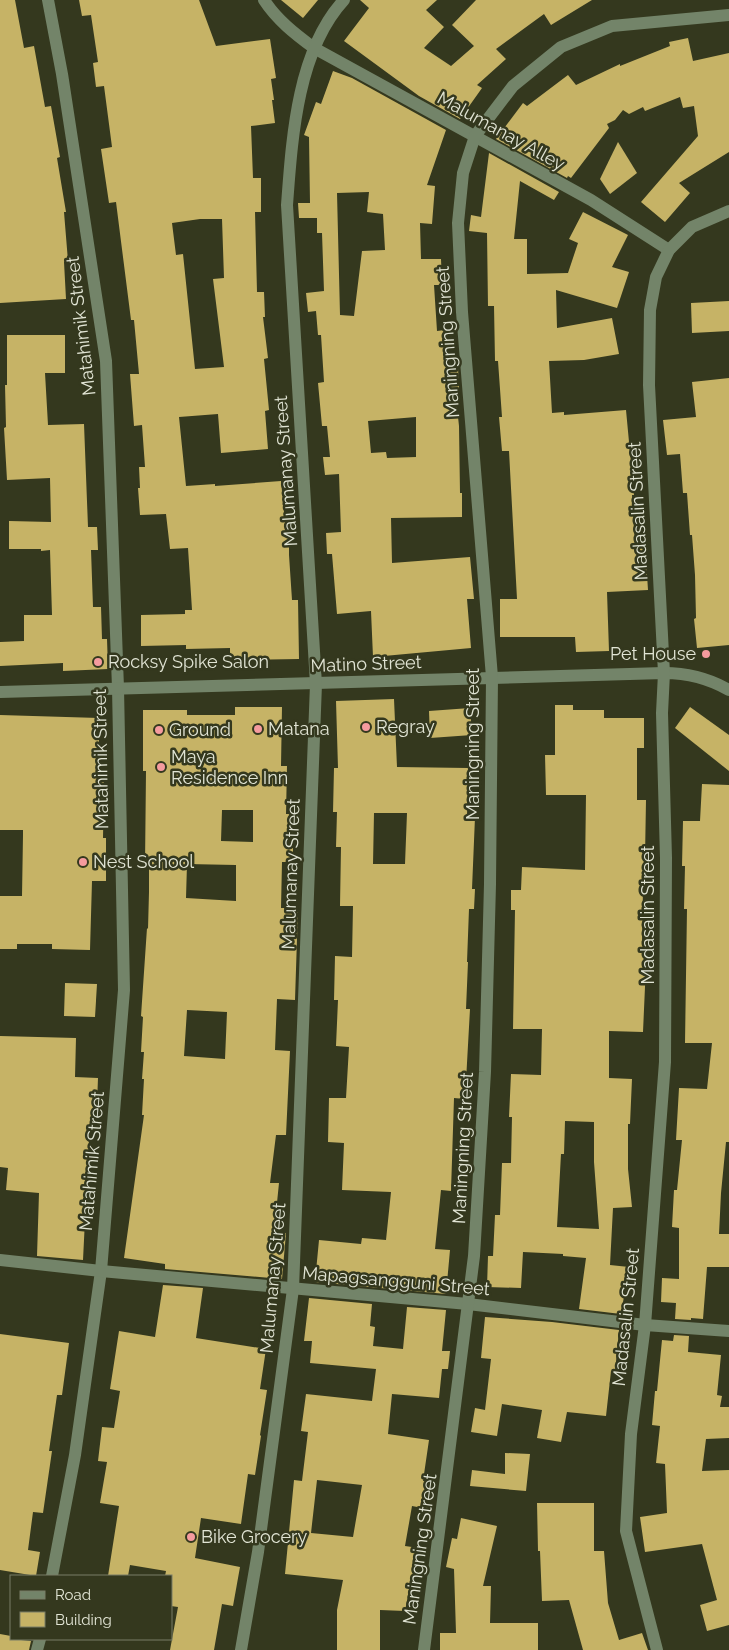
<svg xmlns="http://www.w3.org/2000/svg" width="729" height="1650" viewBox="0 0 729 1650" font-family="Raleway,sans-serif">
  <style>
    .building { fill: #c6b366; fill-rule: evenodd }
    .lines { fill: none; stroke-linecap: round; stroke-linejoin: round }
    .minor { stroke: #738469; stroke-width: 12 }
    .poi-dot { fill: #f59b9e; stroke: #34381e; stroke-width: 2 }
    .labels { text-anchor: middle; stroke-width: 5; stroke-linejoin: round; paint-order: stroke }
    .street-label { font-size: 18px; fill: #e1e4d4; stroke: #34381e }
    .poi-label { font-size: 18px; fill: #e1e4d4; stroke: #34381e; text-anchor: start }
  </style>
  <rect width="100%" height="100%" fill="#34381e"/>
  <g class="building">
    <path d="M0 0H15L24 48 34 46 45 107 51 106 60 157 57 158 66 212H64L68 261 64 262 66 299 0 303Z"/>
    <path d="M79 0H199L216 46 270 39 276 78 271 79 274 100H272L275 123 251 126 253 178H261V212H255L257 292H264L265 317H263L268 358 264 359 269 410 265 411 268 449 221 453 218 414 179 417 186 486 215 484V486L281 481 284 512H289V555L292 600H298L299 659 230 660V648L186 649V645L141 646V615L185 614V610H192L188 548 170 549 166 514 140 515 138 488H140L139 467H145L142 425 134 426 130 374H139L134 320H131L116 202 109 203 101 149 112 147 104 86 96 87 93 63 98 62 91 15 82 16ZM200 219H222L224 278 213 279 224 367 195 369 183 254 176 255 172 223Z"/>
    <path d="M281 0H318L303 18Z"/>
    <path d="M360 0H437L426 10 444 27 424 48 451 66 474 46 452 25 476 0H592L551 25 544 14 496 49 506 59 477 85 482 88 460 119 419 96 344 41 369 8Z"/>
    <path d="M688 38 693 61 729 53V152L679 183 690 193 665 222 641 202 698 136 694 106 683 108 680 97 645 111 643 107 629 114 623 110 615 120 607 124 609 128 571 178 568 176 567 178 496 139 523 103 527 106 568 75 576 85 620 64V66L670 46 669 42Z"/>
    <path d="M333 71 352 78 446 130 427 185 435 186 432 224 420 223 421 259H441L442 285H434L437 331 445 330 448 369 458 368 459 388 455 389 459 426 460 493H462V517L391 518 392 563 470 557 474 599H467L471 648 373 657 371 611 337 614 332 554H327L326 533 341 532 339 474 325 475 323 457H330L327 426H322L318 383 324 382 321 335H318L316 311 308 312 306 293 324 291 322 233H317V218H299L298 203H310L309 137 304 135 316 102 321 104ZM369 192 367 212 383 214 385 250 362 251 354 316 340 315 337 193ZM416 417V457L387 458 386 452 371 453 368 421Z"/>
    <path d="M618 142 637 173 610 194 600 179Z"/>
    <path d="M489 153 559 192 554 200 520 181 514 239H527V274L568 273 578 243 569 239 583 212 628 235 612 267 629 272 617 308 556 290 557 328 612 318 619 354 584 360 549 361 552 413 564 412V415L626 410 634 495H632L635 545 645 544 648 590 607 592 609 651 576 652 575 637H500V599H517L509 451H502L499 417H502L498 361H495L494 306H488L487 233 469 231 471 215 481 217Z"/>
    <path d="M729 301V331L692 333 691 303Z"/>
    <path d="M7 335H65V373H45L48 425 84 424 88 527H97L98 550H91L93 607H101L102 639H107L108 669 63 671V663L0 666V642L24 641V615H52L50 550 41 551V549H9V521L51 522 50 478 7 480 4 428 6 427 5 385H7Z"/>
    <path d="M729 378V645L697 648 694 619 696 618 695 575 692 535H690L687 493H683L680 454 667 455 663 420 696 417 692 382Z"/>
    <path d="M394 699 397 767 468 768 467 817H475L472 889H475L474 909H469L467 962H468L466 1009H470L465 1099 454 1098 451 1191 441 1190 435 1249 450 1250 446 1294 315 1282 319 1240 361 1244 362 1238 386 1240 391 1192 342 1190 344 1143 328 1142 329 1098H346L349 1047 336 1046 338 1000H334L335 956 352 957 353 906H340L341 847H336L337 812H333L334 768H338L336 701ZM374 813H407L405 864H373Z"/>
    <path d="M555 705H573V710H604V718H644V748H637V800H646L645 857H650L649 889H643L642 942H647L643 1032 609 1031V1078L632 1079 630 1124H628V1169L632 1207 613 1208 610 1265 629 1267 621 1314 579 1309 586 1258 563 1256V1254L523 1252 521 1288 487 1287 488 1256H493L495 1215H500L502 1163H511L512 1117H509L511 1074 541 1075 542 1029H513L515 910H511V890H521L522 867 585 870 586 795H546L545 755H555ZM565 1121 594 1122V1162L599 1229 557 1227 561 1154H564Z"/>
    <path d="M235 707H282L281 766H287L286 814H293V862H282L281 908H298L295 1000 277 999 275 1050 290 1051 286 1135H276L270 1183H279L274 1232 286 1233 282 1279 165 1269V1264L124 1258 144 1115H142L144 1079H142L144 1052H141L143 1017 141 1016 147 928 148 929 149 892V865H145L146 771H143V710H187V715H235ZM222 810H253V842L221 841ZM187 864 236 865V901L186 898ZM187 1010 227 1012 225 1059 184 1056Z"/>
    <path d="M690 707 729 735V771L675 728Z"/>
    <path d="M470 708 472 735 430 738 429 711Z"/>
    <path d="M0 715 99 718V781H104L103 838H106V881H92L90 950 52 949V944H17V949H0V896H22L23 835V830H0Z"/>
    <path d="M702 784 729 785V1142H726L721 1193 719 1234H729V1267H707L703 1319 691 1318V1320L675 1319 676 1303 661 1302 662 1278 679 1279V1228L672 1227 674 1190H677L682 1140H676L679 1088 707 1089 712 1043H685L687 909H684L685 866H682L683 821H700Z"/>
    <path d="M65 983 97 984 95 1017 64 1016Z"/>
    <path d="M0 1036 76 1038 75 1077 98 1078 97 1104H95L93 1139H89L83 1260 37 1256 39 1193 6 1190 8 1168 0 1167Z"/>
    <path d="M163 1285 203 1288 196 1338 266 1349 260 1389 267 1390 260 1435 261 1436 255 1475 248 1474 241 1524 201 1518 195 1558 240 1567 233 1606 222 1604 214 1650H170L178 1607 171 1606V1576H165L166 1571 130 1565 128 1576H108L119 1506 100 1503 107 1462 98 1461 102 1427 114 1428 120 1391 110 1389 119 1331 155 1337Z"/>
    <path d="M309 1298 372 1304 370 1326 375 1327 373 1346 403 1349 407 1307 446 1310 442 1351H450L448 1369H442L439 1398 392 1394 388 1434 429 1440 423 1481 432 1482 428 1509 412 1506 405 1546 419 1548 411 1590H409L405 1611 380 1610V1650H337V1610L343 1580 285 1574 294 1480 302 1481 308 1432 301 1431 306 1394 372 1401 376 1369 310 1363 312 1341H304ZM317 1480 362 1485 353 1537 311 1533Z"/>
    <path d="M485 1317 552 1322 619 1330 615 1372 611 1371 606 1416 567 1412 561 1442 537 1438 542 1410 502 1404 497 1436 471 1432 475 1408 485 1410 491 1359 481 1358Z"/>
    <path d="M0 1334 69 1343 62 1395H57L49 1451H52L43 1513 33 1512 28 1550 40 1552 36 1576 0 1570Z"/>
    <path d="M674 1335 689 1336 688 1352 721 1355 717 1395 722 1396 720 1407H729V1438L706 1439 702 1471 729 1470V1625L707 1631 700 1605 717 1600 702 1544 645 1552 640 1517 667 1513 665 1464 656 1463 660 1426 652 1425 655 1391H657L662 1340 673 1341Z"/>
    <path d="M505 1453 530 1454 526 1491 470 1486 472 1470 505 1474Z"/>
    <path d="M537 1503H594V1551H604L608 1603 619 1640 642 1633 648 1650H583L569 1600 542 1601 540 1551H538Z"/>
    <path d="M461 1518 497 1526 483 1586H491L490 1623H538V1650H440V1633H456L454 1569 446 1567 452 1538 457 1539Z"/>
    <path d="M0 1634 11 1636V1639L31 1641 29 1650H0Z"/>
  </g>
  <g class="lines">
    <g class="minor">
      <path d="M48 0 62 74 106 361 118 688 124 990 101 1271 75 1455 52 1576"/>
      <path d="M264 0C277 20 295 34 314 48L591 200 669 250"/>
      <path d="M0 692 664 673C688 673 708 678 729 690"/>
      <path d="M0 1260 101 1271 468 1304 645 1325 729 1331"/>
      <path d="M37 1650 40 1639"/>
      <path d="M241 1650 258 1552 293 1289 316 684 287 205C292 138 297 51 344 0"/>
      <path d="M424 1650 474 1256 485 1072 490 884 492 677 462 312 458 223 463 173 475 136 513 86 561 47 612 26 729 15"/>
      <path d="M657 1650 626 1531 631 1434 645 1325 665 1062 666 858 662 713 664 673 649 385 650 310 656 277 669 250 692 227 729 211"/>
    </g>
  </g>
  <g class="poi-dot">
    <circle cx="706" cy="654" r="5"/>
    <circle cx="98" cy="662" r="5"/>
    <circle cx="366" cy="727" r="5"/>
    <circle cx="258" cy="729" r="5"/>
    <circle cx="159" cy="730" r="5"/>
    <circle cx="161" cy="767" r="5"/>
    <circle cx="83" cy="862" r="5"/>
    <circle cx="191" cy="1537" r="5"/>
  </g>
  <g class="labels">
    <g class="street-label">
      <text transform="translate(501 131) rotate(29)" y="6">Malumanay Alley</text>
      <text transform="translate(81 326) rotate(-97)" y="6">Matahimik Street</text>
      <text transform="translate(448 342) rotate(-94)" y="6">Maningning Street</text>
      <text transform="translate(286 471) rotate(-94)" y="6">Malumanay Street</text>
      <text transform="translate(638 511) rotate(-93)" y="6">Madasalin Street</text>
      <text transform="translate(366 664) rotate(-2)" y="6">Matino Street</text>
      <text transform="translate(473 744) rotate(-90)" y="6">Maningning Street</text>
      <text transform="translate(101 759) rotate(-91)" y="6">Matahimik Street</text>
      <text transform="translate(291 874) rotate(-88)" y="6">Malumanay Street</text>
      <text transform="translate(648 915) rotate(-90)" y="6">Madasalin Street</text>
      <text transform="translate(463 1148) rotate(-87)" y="6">Maningning Street</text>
      <text transform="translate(92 1161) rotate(-85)" y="6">Matahimik Street</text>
      <text transform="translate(273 1278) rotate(-85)" y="6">Malumanay Street</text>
      <text transform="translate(396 1281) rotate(5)" y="6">Mapagsangguni Street</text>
      <text transform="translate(626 1317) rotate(-84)" y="6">Madasalin Street</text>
      <text transform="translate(420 1549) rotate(-82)" y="6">Maningning Street</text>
    </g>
    <g class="poi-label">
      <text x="696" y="660" text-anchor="end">Pet House</text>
      <text x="108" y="668">Rocksy Spike Salon</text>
      <text x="376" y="733">Regray</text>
      <text x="268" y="735">Matana</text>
      <text x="169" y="736">Ground</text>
      <text x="171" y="763">Maya<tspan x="171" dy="21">Residence Inn</tspan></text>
      <text x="93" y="868">Nest School</text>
      <text x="201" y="1543">Bike Grocery</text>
    </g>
  </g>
  <rect x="10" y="1575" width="162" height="65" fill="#34381e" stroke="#797d67"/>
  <rect x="20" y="1591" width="25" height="8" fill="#738469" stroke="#797d67"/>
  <text x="55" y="1600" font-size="15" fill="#e1e4d4">Road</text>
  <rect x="20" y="1612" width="25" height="15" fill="#c6b366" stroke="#797d67"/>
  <text x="55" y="1625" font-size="15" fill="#e1e4d4">Building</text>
</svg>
